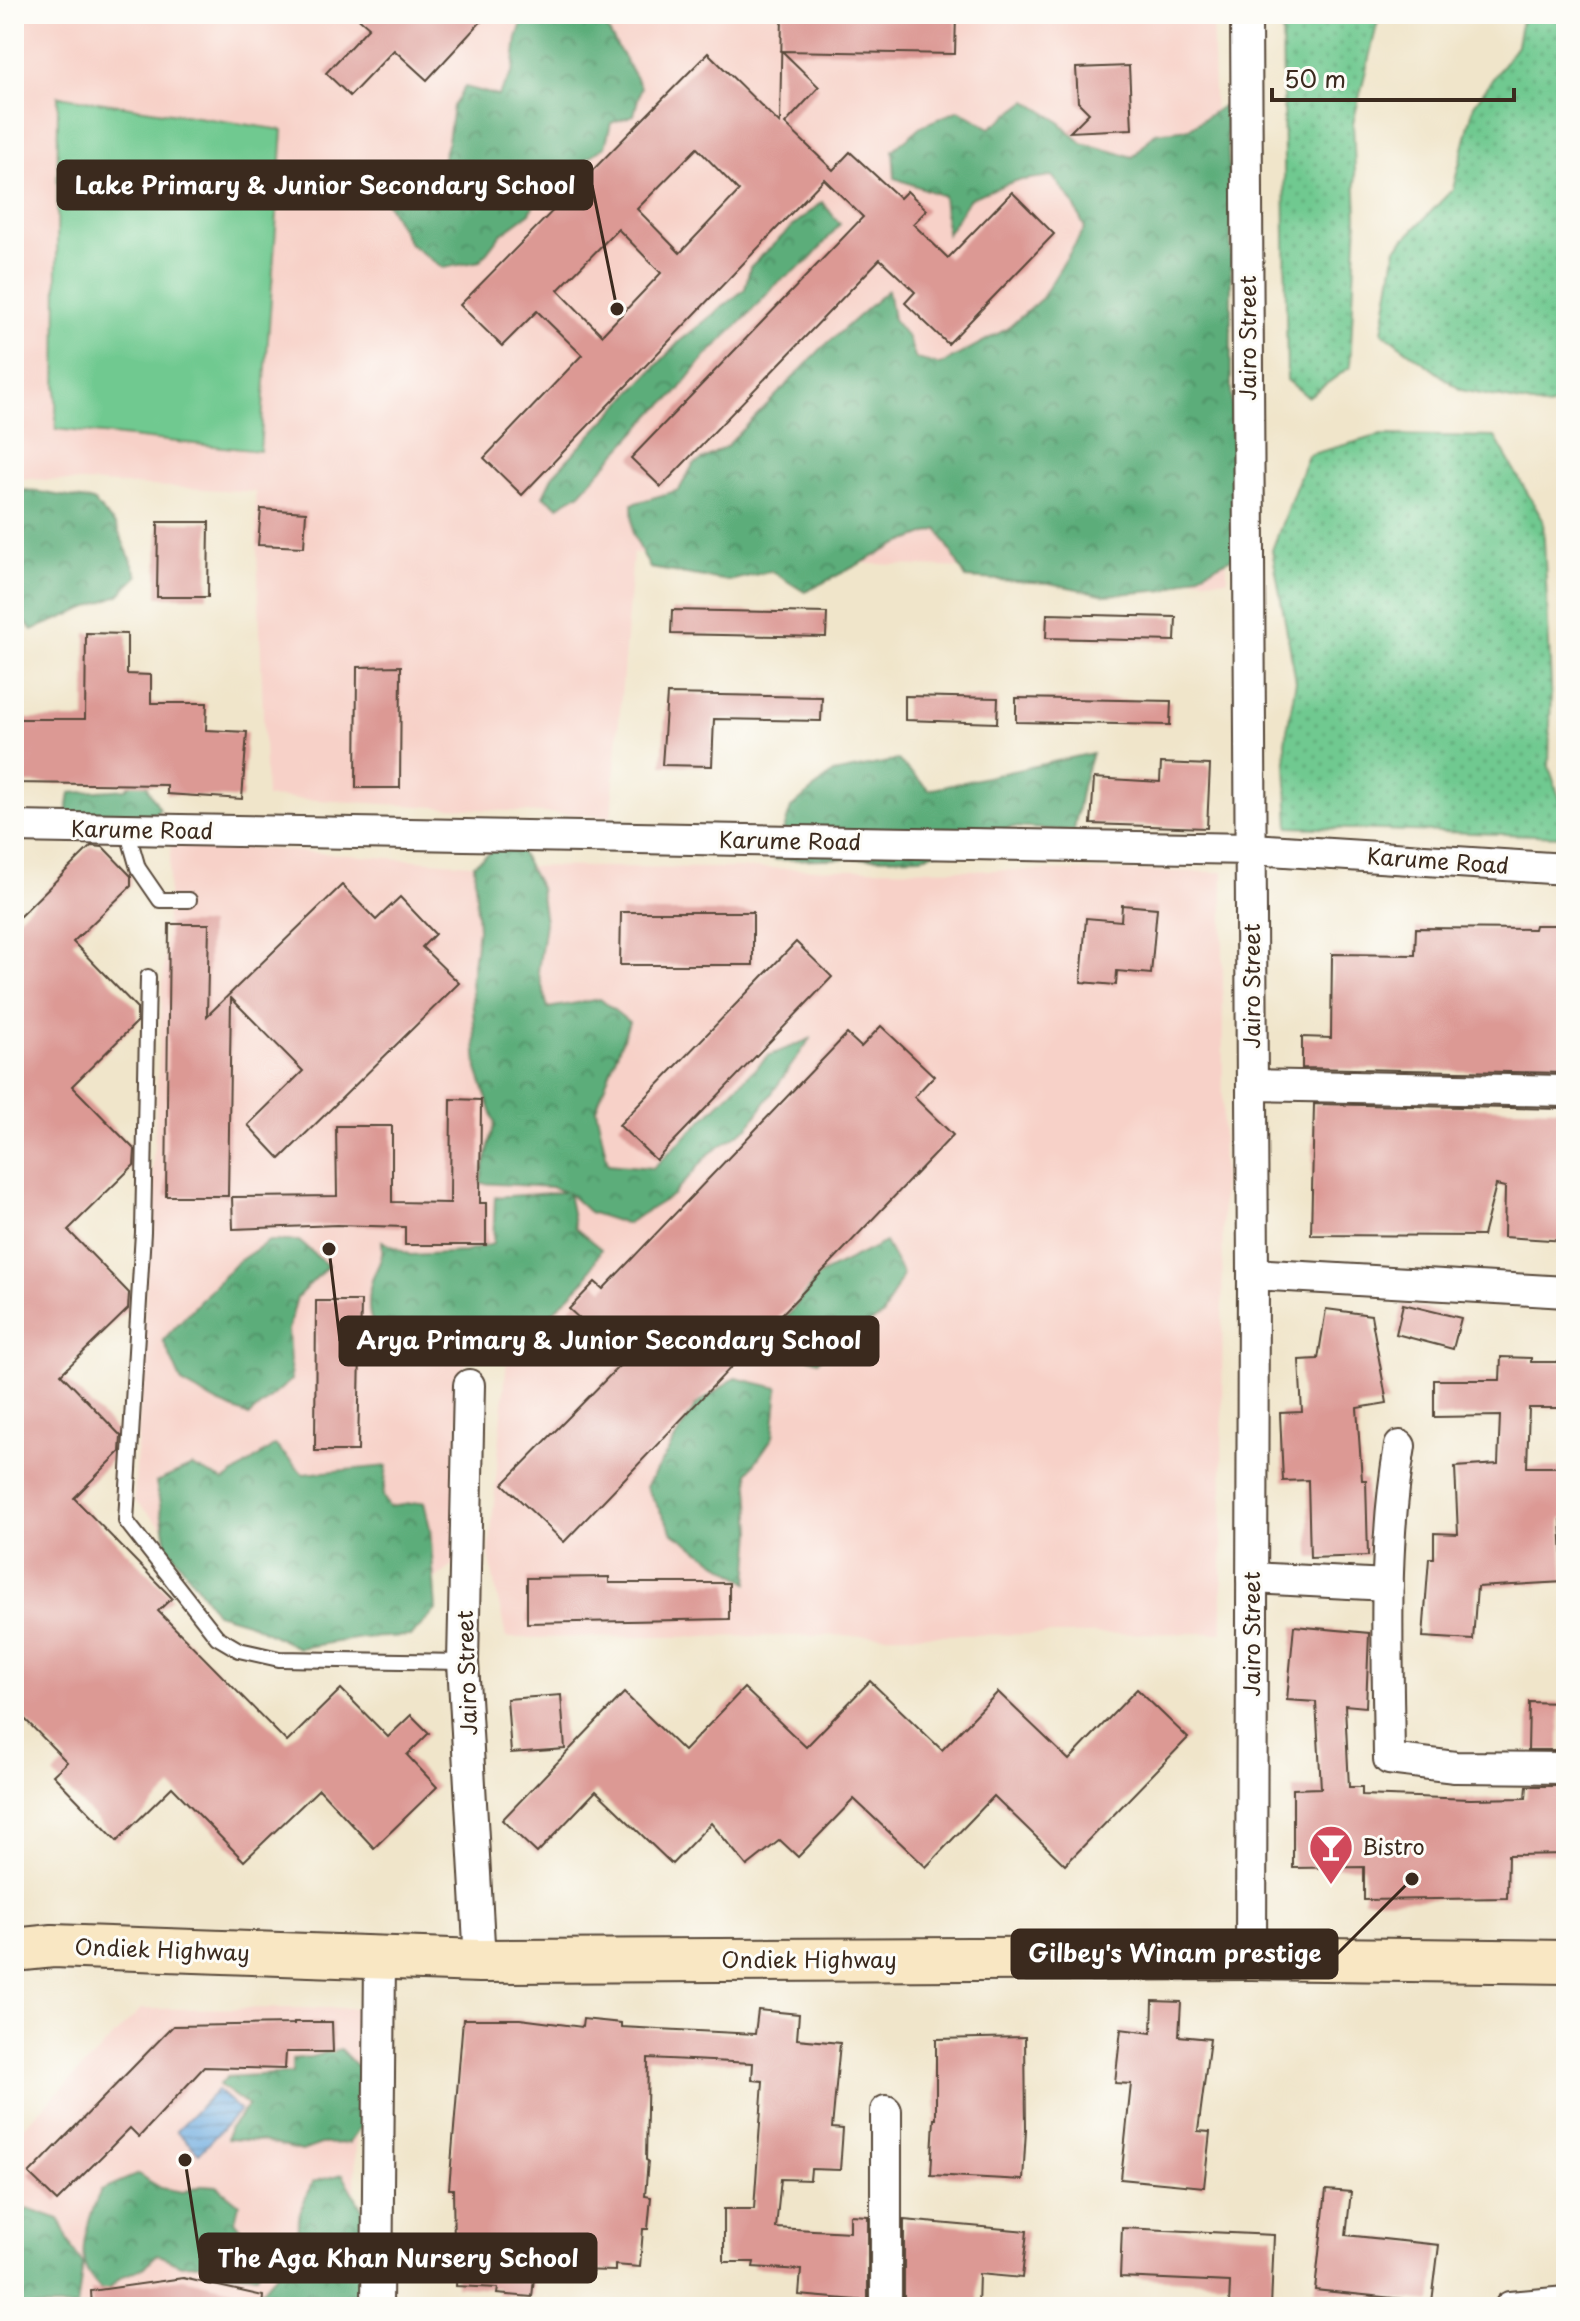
<svg xmlns="http://www.w3.org/2000/svg" width="1580" height="2321" viewBox="0 0 1580 2321" font-family="'Playpen Sans',sans-serif">
  <style>
    .built { fill: #f7d1c8 }
    .grass { fill: url(#grass-dots); stroke: #567a57; stroke-width: 2 }
    .forest { fill: url(#forest-crowns); stroke: #4c6c4c; stroke-width: 2 }
    .garden { fill: #70c990; stroke: #567a57; stroke-width: 2 }
    .water { fill: url(#water-rules); stroke: #546a7f; stroke-width: 2 }
    .building { fill: #dc9994; fill-rule: evenodd }
    .lines { fill: none; stroke-linecap: round; stroke-linejoin: round }
    .service-casing { stroke: #564638; stroke-width: 18 }
    .minor-casing { stroke: #564638; stroke-width: 34 }
    .secondary-casing { stroke: #564638; stroke-width: 46 }
    .service { stroke: #fff; stroke-width: 14 }
    .minor { stroke: #fff; stroke-width: 30 }
    .secondary { stroke: #f9e7c3; stroke-width: 42 }
    .labels { text-anchor: middle; stroke-width: 6; stroke-linejoin: round; paint-order: stroke }
    .street-label { font-size: 22px; fill: #3b2a1e; stroke: #fdfcf7 }
    .poi-label { font-size: 22px; fill: #3b2a1e; stroke: #fdfcf7; text-anchor: start }
    .leader { fill: none; stroke: #3b2a1e; stroke-width: 3 }
    .callout-dot { fill: #3b2a1e; stroke: #fdfcf7; stroke-width: 3 }
    .callout { fill: #3b2a1e; stroke: #3b2a1e; stroke-width: 3 }
    .callout-label { font-size: 24px; text-anchor: middle; font-weight: bold; fill: #fff }
  </style>
  <defs>
    <pattern id="grass-dots" width="8" height="8" patternUnits="userSpaceOnUse" patternTransform="scale(2)"><rect width="8" height="8" fill="#70c990"/><path d="M2 2h.1M6 6h.1" fill="none" stroke="#5da375" stroke-width="1.8" stroke-linecap="round"/></pattern>
    <pattern id="forest-crowns" width="20" height="18" patternUnits="userSpaceOnUse" patternTransform="scale(2)"><rect width="20" height="18" fill="#5cad7a"/><path d="M2 6a3 3 0 1 1 6 0M12 15a3 3 0 1 1 6 0" fill="none" stroke="#4d8d63"/></pattern>
    <pattern id="water-rules" width="6" height="5" patternUnits="userSpaceOnUse" patternTransform="scale(2)"><rect width="6" height="5" fill="#6dabe0"/><path d="M0 2.5h6" fill="none" stroke="#5b8bb5"/></pattern>
  </defs>
  <rect width="100%" height="100%" fill="#fdfcf7"/>
  <filter id="ink" filterUnits="userSpaceOnUse"><feTurbulence type="fractalNoise" baseFrequency=".0125" numOctaves="2"/><feDisplacementMap in="SourceGraphic" scale="16" xChannelSelector="R" yChannelSelector="G"/><feConvolveMatrix kernelMatrix="1 2 1 2 8 2 1 2 1" color-interpolation-filters="sRGB"/></filter>
  <filter id="wash" filterUnits="userSpaceOnUse"><feTurbulence type="fractalNoise" baseFrequency=".006" numOctaves="4" result="noise"/><feDisplacementMap in="SourceGraphic" scale="32" xChannelSelector="R" yChannelSelector="G"/><feGaussianBlur stdDeviation="1.8" result="paint"/><feColorMatrix in="noise" values="0 0 0 0 0 0 0 0 0 0 0 0 0 0 0 0 0 1.4 0 .05"/><feComposite in="paint" operator="in"/></filter>
  <g filter="url(#wash)">
    <rect width="100%" height="100%" fill="#f0e5ca"/>
    <g class="built">
      <path d="M14 14H1212L1227 580 633 553 611 817 266 797 255 492 14 478Z"/>
      <path d="M171 842 499 866 1223 872 1222 1633 506 1638 489 1556 511 1315 458 1373 460 1560 375 1628 198 1561 134 1500Z"/>
      <path d="M357 2008 354 2307H14V2136L141 2009Z"/>
    </g>
    <g class="grass">
      <path d="M1282 14H1374L1378 21 1353 123 1357 218 1350 367 1308 397 1287 380Z"/>
      <path d="M1523 14H1566V402L1547 407 1461 390 1382 332 1396 248 1453 189 1474 105 1517 45Z"/>
      <path d="M1381 435 1495 437 1543 520 1551 686 1549 767 1566 817V836L1289 827 1285 742 1296 681 1272 550 1308 455Z"/>
    </g>
    <g class="forest">
      <path d="M525 14H572L604 24 641 87 634 115 611 123 605 147 542 187 530 213 500 235 480 261 443 268 410 244 381 193 436 179 448 141 453 106 465 87 498 96 513 72 517 38Z"/>
      <path d="M1027 101 1056 119 1082 143 1133 157 1155 133 1189 129 1224 105C1232 179 1231 251 1231 325 1230 402 1233 480 1234 557L1167 590 1106 595 1049 583 966 578 938 529 896 545 805 592 771 571 729 581 650 568 633 534 632 504 679 490 693 465 727 446 821 349 888 290 893 319 908 338 916 359 940 365 1007 329 1042 298 1085 228 1072 201 1052 176 1015 181 970 198 947 234 943 196 895 178 893 150 923 125 959 110 990 128Z"/>
      <path d="M822 202 840 224 809 261 778 282 746 317 704 358 677 393 653 413 580 493 558 506 543 496 553 475 680 341 745 289 750 267 794 225Z"/>
      <path d="M26 490 93 501 116 526 138 576 119 595 32 630 14 607V493Z"/>
      <path d="M1092 753 1082 786 1074 831 1012 827 921 857 774 860 791 808 833 773 898 760 929 790Z"/>
      <path d="M143 769 148 789 160 809 140 824 98 812 66 818 70 793 126 789Z"/>
      <path d="M512 837 540 888 545 923 538 971 548 1008 600 999 629 1022 596 1109 608 1164 653 1168 768 1056 810 1039 748 1127 709 1154 673 1195 626 1224 589 1212 568 1193 575 1228 601 1249 586 1279 551 1314 521 1317 487 1352C460 1350 388 1351 374 1325 367 1314 369 1301 370 1288 373 1269 385 1263 382 1241L410 1255 465 1252 493 1244 495 1197 565 1192 551 1187 480 1183 495 1123 477 1069 471 979 478 929 474 864Z"/>
      <path d="M269 1241H299L328 1266 297 1297 288 1330 291 1380 249 1416 218 1403 182 1383 163 1340 236 1263Z"/>
      <path d="M885 1242 903 1275 882 1316 841 1340 818 1361 790 1350 766 1345 819 1275Z"/>
      <path d="M735 1378 778 1388 773 1437 748 1473 752 1531 748 1583 673 1533 646 1487 696 1405Z"/>
      <path d="M275 1445 303 1474 387 1466 383 1496 389 1507 424 1502 430 1528 436 1610 411 1636 362 1638 298 1648 247 1622 216 1613 167 1545 156 1482 192 1466 224 1481Z"/>
      <path d="M340 2049 370 2080 366 2119 349 2143 321 2144 302 2151 262 2141 227 2139 229 2129 248 2106 219 2085 227 2077 292 2073V2059L311 2057Z"/>
      <path d="M138 2174 161 2188 183 2192 204 2185 217 2186 239 2204 235 2221 249 2238 267 2232 273 2248 257 2275 219 2273 208 2263 182 2265 157 2254 145 2267 121 2277 104 2293C98 2286 87 2276 85 2266 79 2245 92 2209 101 2190Z"/>
      <path d="M343 2174 366 2216V2307H240L265 2287 293 2255 300 2213 312 2182Z"/>
      <path d="M30 2209 59 2219 72 2248 83 2264 77 2307H14V2212Z"/>
    </g>
    <path class="garden" d="M58 96 283 130 260 451 56 429Z"/>
    <path class="water" d="M217 2090 240 2110 199 2153 176 2131Z"/>
    <g id="blocks">
      <g class="building">
        <path d="M354 14H488L427 80 394 50 350 96 326 73 369 27Z"/>
        <path d="M782 14H956L955 54 782 51 819 87 785 124 833 170 850 152 900 198 907 191 927 210 913 224 948 258 1012 192 1054 234 948 344 905 303 915 292 880 259 661 487 631 458 863 217 824 179 522 495 484 458 582 355 537 311 502 346 460 305 708 53 780 124ZM697 148 739 191 680 253 637 209ZM618 229 661 273 602 335 558 290Z"/>
        <path d="M1129 66 1132 129 1070 132 1089 113 1078 102 1076 68Z"/>
        <path d="M261 509 306 512 304 547 258 545Z"/>
        <path d="M158 522H209L208 597H157Z"/>
        <path d="M672 610 827 613 826 637 671 634Z"/>
        <path d="M1047 614 1176 617 1175 641 1046 638Z"/>
        <path d="M86 633 127 634V674L151 675V703H207L206 730 247 732 242 799 167 794V785L14 783V719H85Z"/>
        <path d="M401 666 400 788H356L357 667Z"/>
        <path d="M667 694 822 697 821 721 714 719 712 766 662 765Z"/>
        <path d="M905 696 998 698 997 723 905 720Z"/>
        <path d="M1016 698 1171 701 1170 725 1016 722Z"/>
        <path d="M1161 763 1210 765 1207 828 1091 824 1094 778 1160 782Z"/>
        <path d="M91 846 103 847 131 876V886L73 942 137 1008V1022L72 1086 135 1150 134 1165 68 1230 129 1293 128 1309 61 1374 121 1436 120 1452 74 1498 172 1598 158 1611 287 1742 341 1689 388 1737 411 1715 429 1733 407 1755 437 1787 374 1848 319 1789 244 1861 172 1787 117 1841 53 1775 67 1762 14 1708V922Z"/>
        <path d="M342 885 376 920 400 897 435 934 422 947 459 983 280 1159 248 1125 303 1071 231 998 228 1196H166L169 924H209L207 1016Z"/>
        <path d="M1122 905 1157 908 1151 974 1117 971 1116 985 1081 982 1086 918 1121 921Z"/>
        <path d="M621 912H753V965H620Z"/>
        <path d="M1535 925H1566V1073L1302 1068V1037L1331 1038 1332 954 1415 955 1416 928 1534 929Z"/>
        <path d="M796 942 832 977 656 1160 619 1125Z"/>
        <path d="M881 1026 934 1076 914 1097 953 1135 564 1542 503 1484 625 1360 569 1309 595 1282 603 1289 845 1036 847 1034 861 1047Z"/>
        <path d="M451 1099 481 1100 480 1203H486V1245H405V1227L337 1225 233 1229 232 1197 337 1196 336 1126H392V1202L450 1203Z"/>
        <path d="M1314 1104 1566 1109V1241L1504 1237 1505 1187 1496 1185 1483 1236 1311 1235Z"/>
        <path d="M316 1301H361L358 1451H315Z"/>
        <path d="M1403 1304 1461 1318 1453 1349 1396 1334Z"/>
        <path d="M1326 1309 1371 1315 1387 1403 1357 1408 1362 1480H1366L1368 1556 1310 1558 1308 1480 1283 1481 1280 1413 1302 1412 1299 1360 1318 1359Z"/>
        <path d="M1501 1357 1531 1358V1362H1566V1408H1529L1527 1467H1566L1565 1519 1561 1518 1564 1582 1477 1587 1473 1640 1423 1637 1429 1558H1434V1533L1458 1534 1455 1467 1498 1464 1500 1416 1434 1417V1380H1500Z"/>
        <path d="M609 1577V1583H729V1619L527 1623V1578Z"/>
        <path d="M1294 1626 1369 1633 1366 1707 1345 1705 1349 1787H1362V1795L1470 1799 1526 1798 1527 1786H1558V1794H1566V1854L1508 1855 1507 1898 1364 1900V1867L1293 1868V1789L1321 1788 1316 1702 1287 1700Z"/>
        <path d="M870 1681 942 1750 998 1692 1069 1760 1137 1689 1188 1738 1065 1865 994 1796 926 1867 854 1799 798 1857 780 1840 747 1866 711 1823 672 1864 596 1791 537 1853 502 1820 624 1693 684 1751 744 1688 806 1747Z"/>
        <path d="M561 1695 565 1749 511 1753 507 1699Z"/>
        <path d="M1529 1702 1560 1703 1559 1750H1528Z"/>
        <path d="M1153 2001 1181 2002 1179 2036 1210 2039 1198 2131 1210 2132 1204 2187 1121 2179 1131 2084 1115 2083 1121 2029 1152 2033Z"/>
        <path d="M758 2010 799 2014 797 2039 840 2043 832 2128 843 2129 840 2170 811 2169 810 2180 781 2179 776 2228 850 2232V2215L868 2216V2301L799 2295 801 2270 753 2267 754 2262H724V2209H754L763 2081 752 2080 753 2063 648 2058 646 2160 648 2161 645 2196 651 2197 648 2229H643L640 2267 615 2265V2271L535 2269 532 2297 497 2294 498 2288 456 2286 458 2244H454L453 2189H449L463 2019H520L582 2027 583 2019 621 2023V2027L755 2034Z"/>
        <path d="M294 2022H332L333 2052H286L285 2069 204 2067 139 2137 130 2128 57 2201 29 2174 173 2026 294 2024Z"/>
        <path d="M1025 2037 1026 2130 1023 2180 931 2175 934 2119H936V2039Z"/>
        <path d="M1326 2190 1351 2192 1346 2235 1439 2245 1432 2302 1315 2290Z"/>
        <path d="M904 2220 1027 2231 1022 2278 979 2274 978 2307 904 2305Z"/>
        <path d="M1122 2228 1274 2235 1271 2307H1229L1230 2282 1120 2277Z"/>
        <path d="M183 2278 263 2296 262 2307H92L91 2291Z"/>
      </g>
    </g>
  </g>
  <g filter="url(#ink)">
    <use href="#blocks" fill-opacity="0" stroke="#564638" stroke-width="2"/>
    <g class="lines">
      <g class="service-casing">
        <g id="service">
          <path d="M127 830 138 868 160 900H189"/>
          <path d="M148 977 143 1232 126 1521 217 1637 239 1650 279 1659 463 1662"/>
        </g>
      </g>
      <g class="minor-casing">
        <g id="minor">
          <path d="M1246 14 1253 1274 1251 1958"/>
          <path d="M14 827 1252 849 1566 869"/>
          <path d="M1252 1085 1566 1091"/>
          <path d="M1253 1274 1566 1292"/>
          <path d="M469 1385 463 1662 480 1961"/>
          <path d="M1400 1446C1382 1549 1388 1655 1389 1759L1455 1767 1566 1768"/>
          <path d="M1252 1578 1388 1585"/>
          <path d="M886 2111V2307"/>
          <path d="M377 2307 380 1958"/>
          <path d="M1510 2307 1566 2302"/>
        </g>
      </g>
      <g class="secondary-casing">
        <path id="secondary" d="M14 1950 53 1946 480 1961 1251 1958 1566 1962"/>
      </g>
      <use href="#service" class="service"/>
      <use href="#minor" class="minor"/>
      <use href="#secondary" class="secondary"/>
    </g>
  </g>
  <defs>
    <g id="bar-pin" transform="scale(2.3)"><path d="M0 17L-7.5 6A9.5 9.5 0 1 1 7.5 6Z" fill="#d1495b" stroke="#fdfcf7"/><path d="M-6-5H6L.8 .8V4.5H3.5V6h-7V4.5H-.8V.8Z" fill="#fff"/></g>
  </defs>
  <g fill-rule="evenodd">
    <use href="#bar-pin" x="1331" y="1847"/>
  </g>
  <g class="labels">
    <g class="street-label">
      <text transform="translate(1248 338) rotate(-90)" y="8">Jairo Street</text>
      <text transform="translate(142 830) rotate(1)" y="8">Karume Road</text>
      <text transform="translate(790 841) rotate(1)" y="8">Karume Road</text>
      <text transform="translate(1438 861) rotate(4)" y="8">Karume Road</text>
      <text transform="translate(1252 986) rotate(-90)" y="8">Jairo Street</text>
      <text transform="translate(1252 1634) rotate(-90)" y="8">Jairo Street</text>
      <text transform="translate(467 1673) rotate(-92)" y="8">Jairo Street</text>
      <text transform="translate(162 1950) rotate(2)" y="8">Ondiek Highway</text>
      <text x="809" y="1968">Ondiek Highway</text>
    </g>
    <g class="poi-label">
      <text x="1362" y="1855">Bistro</text>
    </g>
  </g>
  <path class="leader" d="M617 309L592 185M329 1249L340 1341M1412 1879L1337 1954M185 2160L200 2258"/>
  <g class="callout-dot">
    <circle cx="617" cy="309" r="8"/>
    <circle cx="329" cy="1249" r="8"/>
    <circle cx="1412" cy="1879" r="8"/>
    <circle cx="185" cy="2160" r="8"/>
  </g>
  <g class="callout">
    <rect x="58" y="161" width="534" height="48" rx="8"/>
    <rect x="340" y="1317" width="538" height="48" rx="8"/>
    <rect x="1012" y="1930" width="325" height="48" rx="8"/>
    <rect x="200" y="2234" width="396" height="48" rx="8"/>
  </g>
  <g class="callout-label">
    <text x="325" y="194">Lake Primary &amp; Junior Secondary School</text>
    <text x="609" y="1349">Arya Primary &amp; Junior Secondary School</text>
    <text x="1175" y="1962">Gilbey's Winam prestige</text>
    <text x="398" y="2267">The Aga Khan Nursery School</text>
  </g>
  <rect width="1580" height="2321" fill="none" stroke="#fdfcf7" stroke-width="48"/>
  <path d="M1272 88v12h242v-12" fill="none" stroke="#3b2a1e" stroke-width="4"/>
  <text x="1284" y="88" font-size="24" fill="#3b2a1e" stroke="#fdfcf7" stroke-width="6" paint-order="stroke">50 m</text>
</svg>
